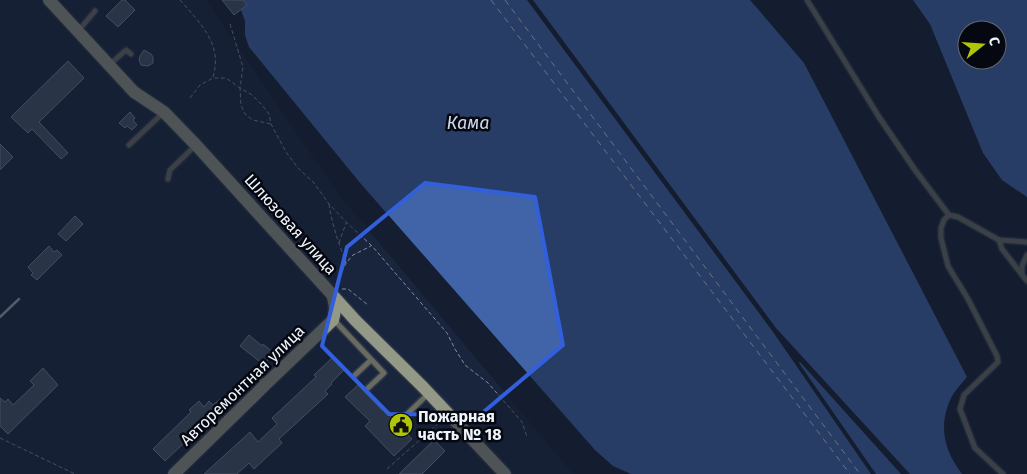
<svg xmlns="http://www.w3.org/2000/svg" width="1027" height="474" viewBox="0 0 1027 474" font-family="'Fira Sans',sans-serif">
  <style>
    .built { fill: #18253d }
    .water { fill: #4164a8; fill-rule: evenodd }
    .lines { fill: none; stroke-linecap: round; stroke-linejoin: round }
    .ferry { stroke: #cfd9ed; stroke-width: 1; stroke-dasharray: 6 5; stroke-linecap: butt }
    .building { fill: #445065; stroke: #7a879f }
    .lane-casing { stroke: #2e3848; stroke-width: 8 }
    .secondary-casing { stroke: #2e3848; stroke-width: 15 }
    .path { stroke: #848c98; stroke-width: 1; stroke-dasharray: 4 2.5; stroke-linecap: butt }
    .lane { stroke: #696b60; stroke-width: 5 }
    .secondary { stroke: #949886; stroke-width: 12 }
    .rail { stroke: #a0a7b2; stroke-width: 2.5 }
    .marked { fill: none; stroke: #325fdc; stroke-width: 4; stroke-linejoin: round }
    .labels { text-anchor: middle; stroke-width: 5; stroke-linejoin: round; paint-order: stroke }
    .street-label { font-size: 16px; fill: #f0f5fc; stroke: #050810 }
    .poi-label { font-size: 16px; font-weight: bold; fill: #f0f5fc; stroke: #050810; text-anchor: start }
    .water-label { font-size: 18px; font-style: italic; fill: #cfd9ed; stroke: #050810 }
  </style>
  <rect width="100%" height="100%" fill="#141e30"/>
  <path class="built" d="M0 0H206L336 191 573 474H0Z"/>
  <g class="water">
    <path d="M243 0H527L773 332 871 474H631L613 466 595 450 361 184 249 47 245 35V21L241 10 247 5Z"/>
    <path d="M533 0H750L804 63 967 377C962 383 956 389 952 396 938 424 943 449 962 474H910L776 328Z"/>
    <path d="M913 0H1027V197L1002 180 983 153 930 24ZM967 30H997V60H967Z"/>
    <path d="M800 362 901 474H876L799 363Z"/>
  </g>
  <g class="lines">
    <g class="ferry">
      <path d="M491 0 850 474"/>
      <path d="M505 0 860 474"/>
    </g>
  </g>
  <g class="building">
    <path d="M122 0H125L135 10 118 27 106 16Z"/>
    <path d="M222 0H243L247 5 234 15Z"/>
    <path d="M144 50 151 54 153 57V63L148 66 141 65 139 60 140 56Z"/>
    <path d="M68 61 84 78 39 122 68 153 61 159 32 129 28 133 11 117Z"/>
    <path d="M130 112 135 118 133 120 137 125 132 130 127 126 125 128 119 123Z"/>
    <path d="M0 144 13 157 0 170Z"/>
    <path d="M75 216 83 224 66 241 58 234Z"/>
    <path d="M49 246 54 252 57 250 62 255 37 280 31 275 33 273 28 267Z"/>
    <path d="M249 335 262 346 263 344 274 353 264 365 240 346Z"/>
    <path d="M332 358 344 370 331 383 332 384 325 391 328 394 279 439 282 443 254 469 249 463 237 474H204L250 432 258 442 277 424 272 418 316 377 314 375Z"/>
    <path d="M43 368 58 385 8 434 0 426V398L5 402 8 399 13 405 34 385 30 381Z"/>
    <path d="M358 385 382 410 383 409 395 421 396 425 400 426 412 439 394 456 365 426 370 421 345 397Z"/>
    <path d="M220 399 225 404 165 461 153 449 191 412 189 410 199 401 204 407 209 401 213 405Z"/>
    <path d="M434 440 445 451 422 474H399Z"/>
  </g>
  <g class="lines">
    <g class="lane-casing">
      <g id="lane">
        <path d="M807 0 879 117 915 170 949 215"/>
        <path d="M79 30 95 11"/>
        <path d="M109 65 126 50 131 54"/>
        <path d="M129 145 164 112"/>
        <path d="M168 179 170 170 196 145"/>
        <path d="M999 240 1002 249 1027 281"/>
        <path d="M1022 274V266L1027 255"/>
        <path d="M334 320 384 373 368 388"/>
        <path d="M256 374 266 384"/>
        <path d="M355 375 371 360"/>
        <path d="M399 422 428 394"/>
        <path d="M1003 474 975 448 960 409 964 395 998 362 997 356 968 299 948 266 941 238V228L944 220 949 215 958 217 999 240 1027 242"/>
      </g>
    </g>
    <g class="secondary-casing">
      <g id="secondary">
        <path d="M49 0 134 92 164 112 196 145 356 321 423 387 505 474"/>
        <path d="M174 474 266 384 333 320C336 310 335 304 332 294"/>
      </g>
    </g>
    <g class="path">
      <path d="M180 0C200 23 223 44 213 77"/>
      <path d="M230 24 243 67 240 88 241 105 245 114 253 120 271 124"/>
      <path d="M190 98 200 85 213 78H226L240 88 252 95 262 105 269 114 271 124 286 152 298 168 314 183 329 204 346 222 372 246 447 333 455 349 465 365 488 383 522 422 527 437"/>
      <path d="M329 204C332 225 339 244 346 263"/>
      <path d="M339 243 346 223"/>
      <path d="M336 284 346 263 353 255 371 246"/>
      <path d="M342 289H348L368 305"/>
      <path d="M0 438 75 474"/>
      <path d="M387 469 441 421"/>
    </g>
    <use href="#lane" class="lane"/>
    <use href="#secondary" class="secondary"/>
    <path class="rail" d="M0 317 19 299"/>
  </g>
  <path d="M0 0H1027V474H0ZM425 183 535 197 563 345 480 415 389 414 322 346 347 247Z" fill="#141e30" fill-opacity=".55" fill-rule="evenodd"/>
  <path class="marked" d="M425 183 535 197 563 345 480 415 389 414 322 346 347 247Z"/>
  <defs>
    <g id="civic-disc" transform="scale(1.25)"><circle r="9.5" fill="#afc507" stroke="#050810"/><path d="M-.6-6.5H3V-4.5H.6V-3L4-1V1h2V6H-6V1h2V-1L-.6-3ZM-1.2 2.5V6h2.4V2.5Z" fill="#111"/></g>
  </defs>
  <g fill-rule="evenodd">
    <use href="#civic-disc" x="401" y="425"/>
  </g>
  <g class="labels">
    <g class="street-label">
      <text transform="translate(291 224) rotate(48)" y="6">Шлюзовая улица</text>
      <text transform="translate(242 385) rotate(-44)" y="6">Авторемонтная улица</text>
    </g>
    <g class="poi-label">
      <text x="418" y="422">Пожарная<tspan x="418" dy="18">часть № 18</tspan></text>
    </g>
    <g class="water-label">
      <text x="468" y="129">Кама</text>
    </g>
  </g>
  <g transform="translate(982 45) rotate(73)"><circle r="24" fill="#050810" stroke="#63676e"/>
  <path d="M0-4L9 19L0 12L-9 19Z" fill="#afc507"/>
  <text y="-8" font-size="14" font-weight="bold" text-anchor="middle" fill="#f0f5fc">С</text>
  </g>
</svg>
